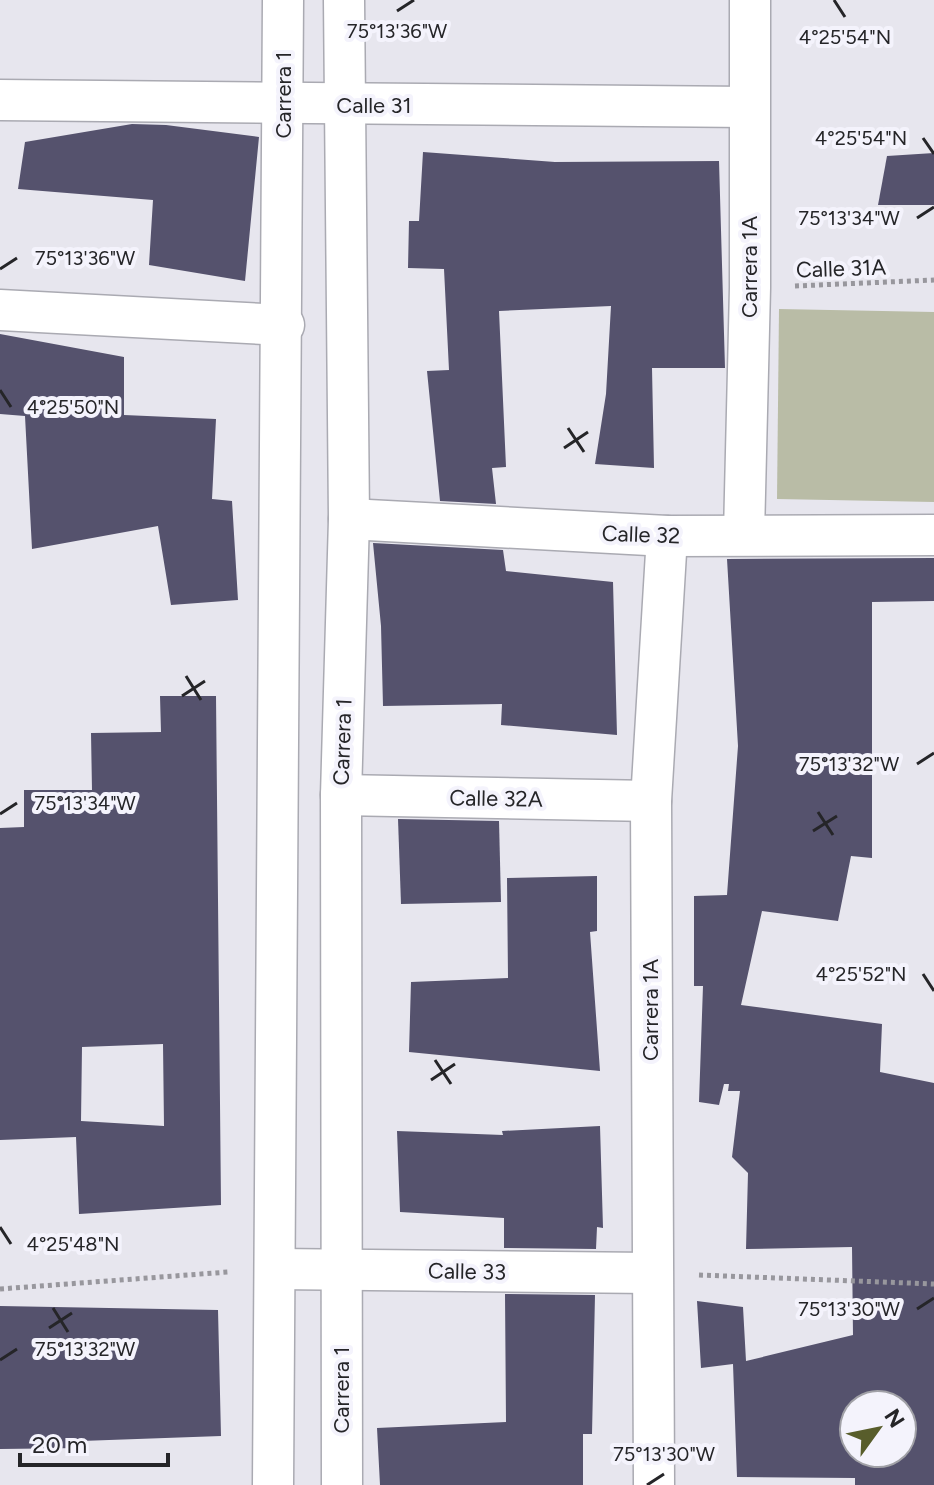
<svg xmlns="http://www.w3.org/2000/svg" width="934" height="1485" viewBox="0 0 934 1485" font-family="Figtree,sans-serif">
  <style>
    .green { fill: #b9bca6 }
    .building { fill: #55526d; fill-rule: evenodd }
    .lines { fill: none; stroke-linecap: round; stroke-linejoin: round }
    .street-casing { stroke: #aaaab2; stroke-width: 43 }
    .path { stroke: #98979d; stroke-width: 5; stroke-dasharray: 4 4; stroke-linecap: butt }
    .street { stroke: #fff; stroke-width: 40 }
    .ticks { fill: none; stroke: #252528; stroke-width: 3 }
    .labels { text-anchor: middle; stroke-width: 8; stroke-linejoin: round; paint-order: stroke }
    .street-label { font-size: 22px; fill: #252528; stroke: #f4f3fc }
    .ticks-label { font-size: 20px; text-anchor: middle; fill: #252528; stroke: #f4f3fc; stroke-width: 8; stroke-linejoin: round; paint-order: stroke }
  </style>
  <rect width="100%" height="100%" fill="#e7e6ee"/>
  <path class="green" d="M779 309 934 312V502L777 499Z"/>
  <g class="building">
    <path d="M132 124 166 125 259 137 245 281 149 265 153 200 18 189 25 142Z"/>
    <path d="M423 152 555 162 719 161 725 368H652L654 468 595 464 606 394 611 306 499 311 506 467 492 468 496 504 440 501 427 371 449 370 444 269 408 268 409 221H419Z"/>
    <path d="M934 153V205H878L887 156Z"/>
    <path d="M0 334 124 357V415L216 419 212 499 232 501 238 600 171 605 158 526 32 549 25 416 0 414Z"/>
    <path d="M373 543 503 550 506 571 613 582 617 735 501 725 502 704 383 706 381 626Z"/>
    <path d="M934 558V601L872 602V858L851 856 838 921 762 911 741 1005 882 1024 880 1072 934 1083V1485H855V1478L737 1477 733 1364 701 1368 697 1301 743 1307 746 1361 853 1335 852 1247 746 1249 748 1173 732 1157 740 1091H728L729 1084H724L719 1105 699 1102 703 986H694V896L727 895 738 746 727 559ZM854 1405H902V1453H854Z"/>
    <path d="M160 696H216L221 1205 79 1214 76 1137 0 1140V828L24 827V790H92L91 733 161 732ZM163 1044 164 1126 81 1121 82 1047Z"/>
    <path d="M398 819 499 821 501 902 401 904Z"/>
    <path d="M597 876V931L590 932 600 1071 409 1052 411 982 508 978 507 878Z"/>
    <path d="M600 1126 603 1228 597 1227 596 1249 504 1248V1218L400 1212 397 1131 503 1135 502 1131Z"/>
    <path d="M505 1294 595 1295 592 1434H583V1485H380L377 1428 506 1422Z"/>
    <path d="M0 1306 218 1310 221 1436 81 1441V1448L0 1449Z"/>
  </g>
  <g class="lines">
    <g class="street-casing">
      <g id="street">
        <path d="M0 100 748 107"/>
        <path d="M0 310 284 325"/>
        <path d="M349 519 667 536 934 535"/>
        <path d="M744 534 750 288V0"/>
        <path d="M341 795 651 801"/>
        <path d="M277 1269 650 1273"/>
        <path d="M273 1485 283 0"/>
        <path d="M342 1485 341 795 349 519 344 0"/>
        <path d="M654 1485 651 801 667 536"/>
      </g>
    </g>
    <g class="path">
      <path d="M795 286 934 280"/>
      <path d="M699 1275 934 1284"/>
      <path d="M0 1289 228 1272"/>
    </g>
    <use href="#street" class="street"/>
  </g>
  <path class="ticks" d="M834 0 845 17M397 11 414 0M923 138 934 154M917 218 934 207M0 269 17 258M0 390 11 407M568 428 584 452M564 448 588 432M186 676 201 700M182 696 205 681M917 764 934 753M818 812 833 835M0 814 17 803M813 831 837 816M923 974 934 991M435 1060 451 1084M431 1080 455 1064M0 1227 11 1244M53 1308 68 1332M917 1309 934 1298M49 1328 72 1313M0 1360 17 1349M647 1485 664 1474"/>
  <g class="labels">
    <g class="street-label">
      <text transform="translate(283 95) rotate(-90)" y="8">Carrera 1</text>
      <text x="374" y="113">Calle 31</text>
      <text transform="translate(749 267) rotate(-90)" y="8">Carrera 1A</text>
      <text transform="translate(841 268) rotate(-2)" y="8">Calle 31A</text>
      <text transform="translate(641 534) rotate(2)" y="8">Calle 32</text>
      <text transform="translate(342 742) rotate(-88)" y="8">Carrera 1</text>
      <text transform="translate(496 798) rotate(1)" y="8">Calle 32A</text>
      <text transform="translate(650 1010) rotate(-90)" y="8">Carrera 1A</text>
      <text transform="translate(467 1271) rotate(1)" y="8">Calle 33</text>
      <text transform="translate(341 1390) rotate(-90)" y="8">Carrera 1</text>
    </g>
  </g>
  <g class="ticks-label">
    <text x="397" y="38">75°13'36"W</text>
    <text x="845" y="44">4°25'54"N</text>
    <text x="861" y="145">4°25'54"N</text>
    <text x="849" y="225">75°13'34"W</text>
    <text x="85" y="265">75°13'36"W</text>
    <text x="73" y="414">4°25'50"N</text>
    <text x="849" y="771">75°13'32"W</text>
    <text x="85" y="810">75°13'34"W</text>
    <text x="861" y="981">4°25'52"N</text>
    <text x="73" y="1251">4°25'48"N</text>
    <text x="849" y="1316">75°13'30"W</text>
    <text x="85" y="1356">75°13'32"W</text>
    <text x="664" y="1461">75°13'30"W</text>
  </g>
  <g transform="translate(878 1429) rotate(57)"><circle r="38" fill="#f4f3fc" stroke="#a1a1a7" stroke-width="2"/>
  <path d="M0-6L14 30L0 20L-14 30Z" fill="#585d2b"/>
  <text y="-12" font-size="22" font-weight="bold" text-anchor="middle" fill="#252528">N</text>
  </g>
  <path d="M20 1453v12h148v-12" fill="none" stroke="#252528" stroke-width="4"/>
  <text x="32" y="1453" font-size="24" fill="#252528" stroke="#f4f3fc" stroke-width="6" paint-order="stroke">20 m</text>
</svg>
